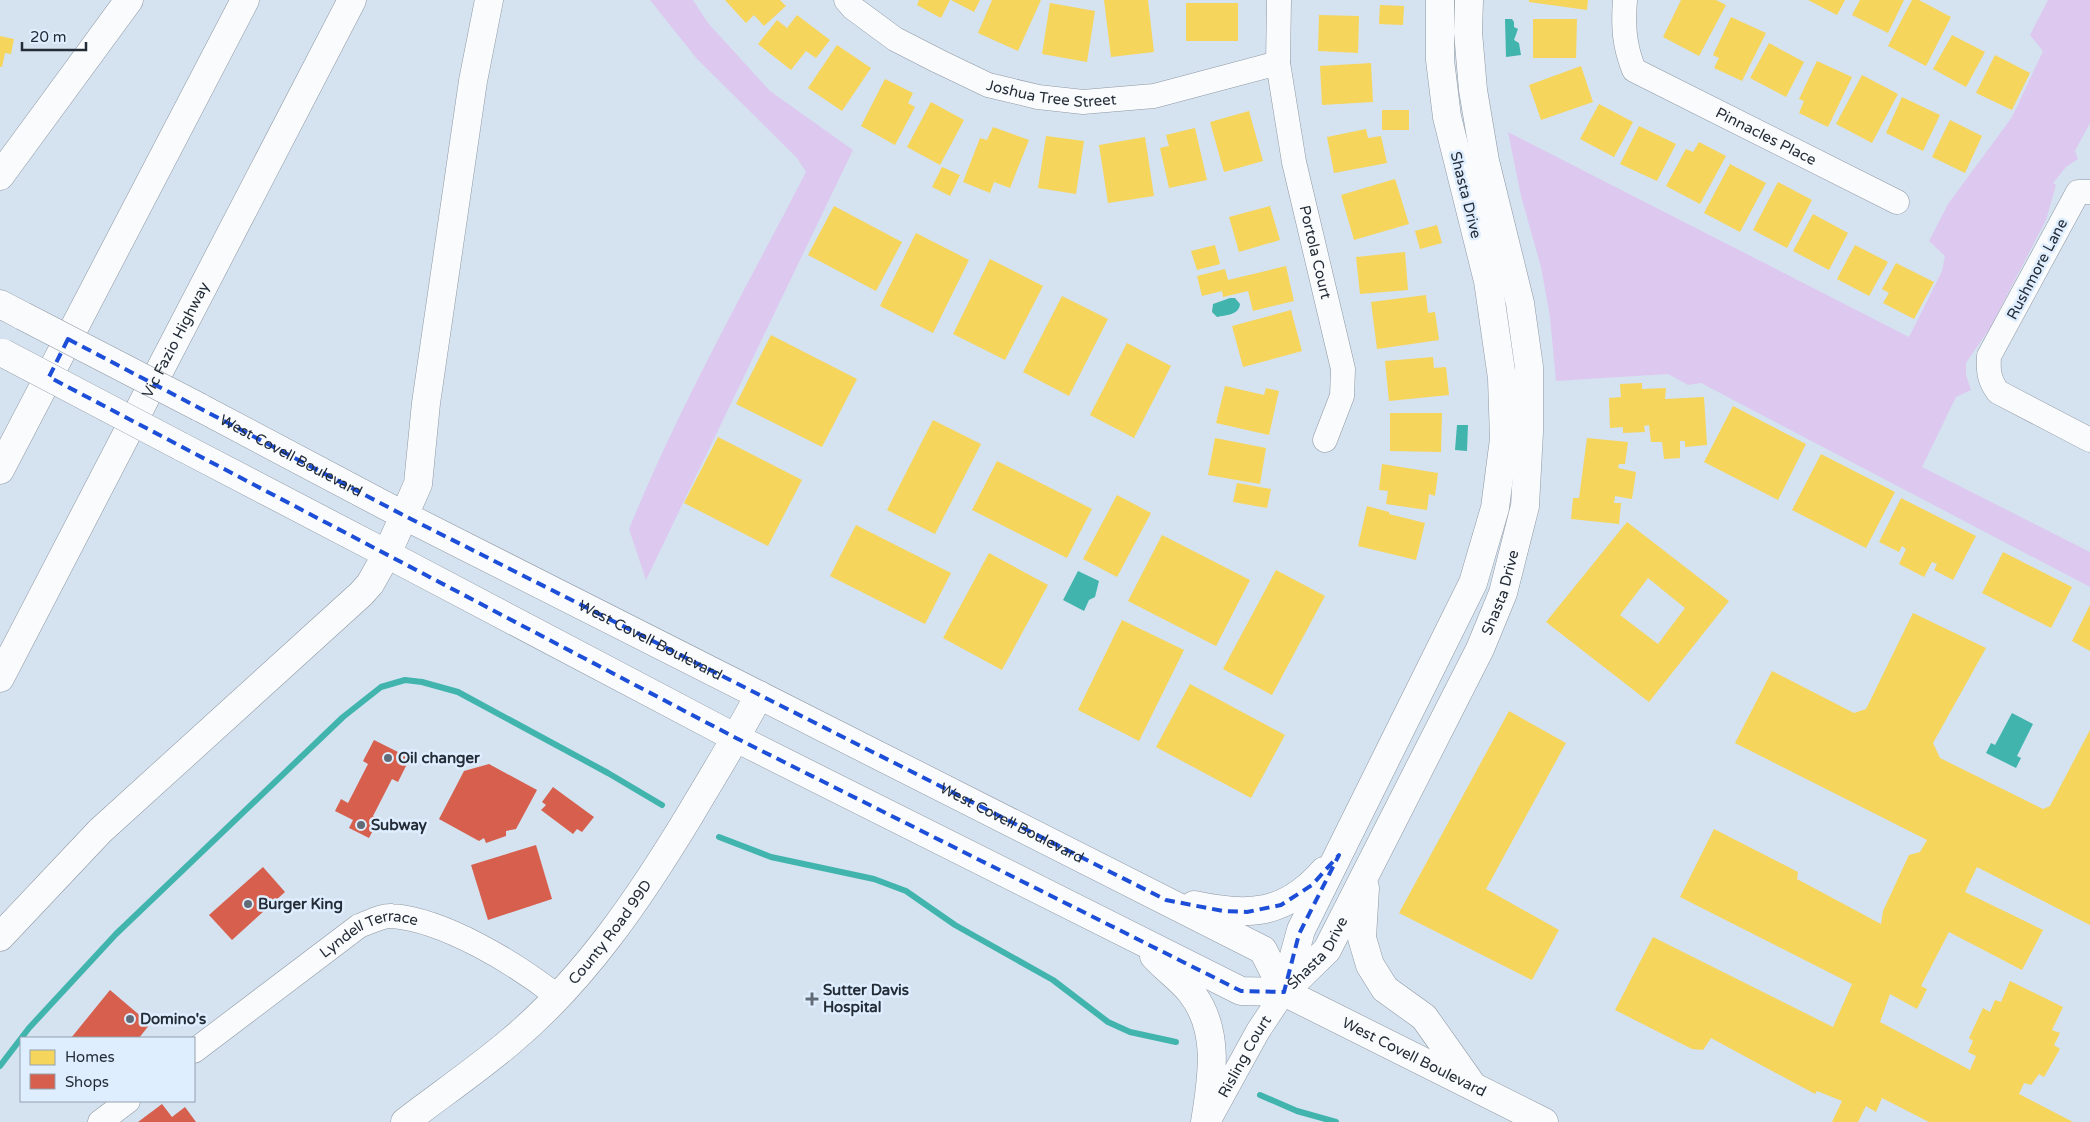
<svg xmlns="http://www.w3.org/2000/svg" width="2090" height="1122" viewBox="0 0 2090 1122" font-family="'Varela Round',sans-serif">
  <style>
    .green { fill: #ddc9ef }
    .water { fill: #41b5ad }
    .homes { fill: #f6d55c; fill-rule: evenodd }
    .shops { fill: #d6604d }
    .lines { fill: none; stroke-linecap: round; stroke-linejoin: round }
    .stream { stroke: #41b5ad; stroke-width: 6 }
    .street-casing { stroke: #8e97a2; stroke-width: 25 }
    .secondary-casing { stroke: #8e97a2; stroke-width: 29 }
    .primary-casing { stroke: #8e97a2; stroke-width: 29 }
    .highway-casing { stroke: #8e97a2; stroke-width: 29 }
    .street { stroke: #f9fbfd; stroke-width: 24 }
    .secondary { stroke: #f9fbfd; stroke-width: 28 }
    .primary { stroke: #f9fbfd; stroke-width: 28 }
    .highway { stroke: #f9fbfd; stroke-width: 28 }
    .primary-bridge-casing { stroke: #8e97a2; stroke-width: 29; stroke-linecap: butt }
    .primary-bridge { stroke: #f9fbfd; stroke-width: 28 }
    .marked { fill: none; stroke: #1d4ed8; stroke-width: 4; stroke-dasharray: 10 6; stroke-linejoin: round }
    .poi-dot { fill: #626c78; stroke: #dfeefe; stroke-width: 2 }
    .labels { text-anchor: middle; stroke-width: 5; stroke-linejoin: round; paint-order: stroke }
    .street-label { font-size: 15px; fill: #242d37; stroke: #dfeefe }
    .poi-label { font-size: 15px; font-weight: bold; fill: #242d37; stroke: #dfeefe; text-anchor: start }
  </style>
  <rect width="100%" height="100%" fill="#d5e2f0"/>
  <g class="green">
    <path d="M650 0H693L708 23 770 91 853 150 646 580 629 529C679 406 745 290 806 172L797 158 697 59Z"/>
    <path d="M2048 0H2090V123L2075 151 2078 159 2066 167 2053 183 2056 185 2046 220 1990 328 1966 363V375L1971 390 1956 397 1922 467 2090 552V587L1701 383 1688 385 1668 374 1556 381 1550 317 1541 267 1521 196 1508 132 1909 337 1942 271 1945 256 1929 241 1948 204 2012 117 2043 51 2030 35Z"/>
  </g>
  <g class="water">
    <path d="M1505 19H1512L1514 22V27L1518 29 1514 40 1519 43 1521 55 1506 57Z"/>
    <path d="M1230 298H1235L1240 304C1239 315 1226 315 1217 317L1212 312 1213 304Z"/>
    <path d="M1457 425H1468L1467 451 1455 450Z"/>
    <path d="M1078 571 1099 581 1095 597 1089 600 1084 611 1063 600Z"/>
    <path d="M2012 713 2033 724 2017 756 2021 758 2016 768 1986 753 1991 743 1995 745Z"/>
  </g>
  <g class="homes">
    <path d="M725 0H780L786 6 764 26 754 15 746 23Z"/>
    <path d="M919 0H950L941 18 917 5Z"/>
    <path d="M951 0H980L974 12Z"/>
    <path d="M992 0H1041L1018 51 978 33Z"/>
    <path d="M1104 0H1148L1154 52 1111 57Z"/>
    <path d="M1529 0H1588L1587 10 1529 2Z"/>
    <path d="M1681 0H1716L1726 5 1699 56 1663 37Z"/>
    <path d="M1808 0H1845L1837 15Z"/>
    <path d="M1860 0H1904L1888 33 1852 15Z"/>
    <path d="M1912 0H1919L1951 17 1926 66 1888 46Z"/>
    <path d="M1050 3 1095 11 1087 62 1042 54Z"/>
    <rect x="1186" y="3" width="52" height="38"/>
    <path d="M1380 5 1404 6 1403 25 1379 24Z"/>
    <path d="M797 15 830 40 816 58 806 51 791 70 758 44 777 20 787 28Z"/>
    <path d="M1319 15 1359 16 1358 53 1318 51Z"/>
    <path d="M1731 17 1766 33 1742 81 1714 68 1719 58 1713 55Z"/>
    <path d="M1533 19H1577L1576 58H1533Z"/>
    <path d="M1952 35 1985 52 1966 87 1933 69Z"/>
    <path d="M0 36 14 39 11 54 5 53 2 67H0Z"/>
    <path d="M1769 43 1804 62 1786 97 1750 78Z"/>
    <path d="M837 45 871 68 842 111 808 88Z"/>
    <path d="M1995 55 2030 73 2012 110 1976 93Z"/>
    <path d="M1817 61 1852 77 1828 127 1799 113 1804 101 1799 99Z"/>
    <path d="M1371 63 1373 102 1322 105 1320 66Z"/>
    <path d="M1581 66 1593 102 1541 120 1529 85Z"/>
    <path d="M1862 75 1898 94 1872 143 1836 124Z"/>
    <path d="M885 79 913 93 908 103 915 107 895 145 861 126Z"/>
    <path d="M1902 97 1940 115 1923 151 1886 133Z"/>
    <path d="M931 102 964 120 940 165 907 147Z"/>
    <path d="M1599 104 1633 122 1614 157 1580 139Z"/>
    <rect x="1382" y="110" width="27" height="20"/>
    <path d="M1249 111 1263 161 1224 172 1210 122Z"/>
    <path d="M1950 120 1982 136 1965 173 1932 157Z"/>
    <path d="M1639 126 1676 144 1657 181 1620 164Z"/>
    <path d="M993 127 1029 140 1010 188 994 182 990 193 963 182 980 138 987 140Z"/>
    <path d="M1195 128 1207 180 1169 188 1160 148 1169 146 1166 135Z"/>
    <path d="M1366 129 1368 138 1381 136 1387 163 1334 173 1327 137Z"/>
    <path d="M1046 136 1084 141 1076 194 1038 188Z"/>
    <path d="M1145 137 1154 196 1108 203 1099 145Z"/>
    <path d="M1699 142 1726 156 1700 204 1666 186 1686 149 1693 152Z"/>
    <path d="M1730 164 1766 183 1740 232 1704 213Z"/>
    <path d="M942 167 960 175 950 196 932 187Z"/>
    <path d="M1395 179 1409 224 1354 240 1341 195Z"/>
    <path d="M1778 182 1812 200 1787 248 1753 230Z"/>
    <path d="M834 206 902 242 876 291 808 255Z"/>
    <path d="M1270 206 1280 240 1239 252 1229 217Z"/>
    <path d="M1813 214 1848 233 1829 270 1793 251Z"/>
    <path d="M1437 225 1442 243 1420 249 1415 231Z"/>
    <path d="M916 233 969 260 933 333 880 306Z"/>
    <path d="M1215 245 1220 264 1197 270 1191 251Z"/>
    <path d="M1855 245 1888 262 1869 296 1837 279Z"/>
    <path d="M1405 252 1408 290 1360 294 1356 257Z"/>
    <path d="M990 259 1043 286 1005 360 953 334Z"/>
    <path d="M1896 263 1934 282 1914 319 1883 303 1889 293 1882 289Z"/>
    <path d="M1286 266 1294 301 1253 311 1248 291 1223 297 1222 291 1202 296 1197 276 1225 269 1228 280Z"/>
    <path d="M1426 295 1428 313 1435 312 1439 340 1377 349 1371 302Z"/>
    <path d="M1062 296 1108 319 1069 396 1023 372Z"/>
    <path d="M1291 310 1302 351 1243 367 1232 326Z"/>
    <path d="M771 335 857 379 822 447 736 404Z"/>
    <path d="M1127 343 1171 366 1134 438 1090 415Z"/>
    <path d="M1433 357 1434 368 1446 367 1449 395 1389 401 1385 361Z"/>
    <path d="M1642 383V389L1666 388 1665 399 1704 397 1707 445 1685 447V441H1680V458L1664 459 1662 442H1651L1649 425 1644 426 1645 432 1623 433V427L1610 428 1609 398 1621 397 1620 384Z"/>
    <path d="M1225 386 1264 395 1266 388 1279 391 1269 435 1216 423Z"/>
    <path d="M1733 406 1806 444 1778 500 1704 462Z"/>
    <path d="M1390 413H1442L1441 452 1390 451Z"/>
    <path d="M933 420 981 444 935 534 887 510Z"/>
    <path d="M718 437 802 480 768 546 684 503Z"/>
    <path d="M1215 438 1266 448 1260 484 1208 475Z"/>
    <path d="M1587 438 1628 442 1625 464H1619L1618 468 1636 472 1632 499 1615 496 1614 503H1621L1619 524 1571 519 1573 498H1579Z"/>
    <path d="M1821 454 1895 492 1866 548 1792 510Z"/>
    <path d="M997 461 1092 509 1067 558 972 510Z"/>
    <path d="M1382 464 1438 473 1435 496 1429 494 1427 510 1386 504 1388 491 1379 490Z"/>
    <path d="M1237 483 1271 489 1267 508 1233 502Z"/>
    <path d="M1117 495 1151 513 1117 577 1083 559Z"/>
    <path d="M1901 498 1976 536 1953 580 1934 570 1937 564 1932 562 1924 577 1899 564 1906 549 1902 546 1899 552 1879 542Z"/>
    <path d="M1367 506 1389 512V514L1425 523 1416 560 1358 546Z"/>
    <path d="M1627 522 1729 601 1649 702 1546 622ZM1648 578 1685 608 1658 644 1620 615Z"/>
    <path d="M856 525 951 573 925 624 830 576Z"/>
    <path d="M1162 535 1250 580 1216 646 1128 601Z"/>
    <path d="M2003 552 2072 587 2051 628 1982 593Z"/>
    <path d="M989 553 1048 585 1002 670 943 638Z"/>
    <path d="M1276 570 1325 596 1272 695 1223 669Z"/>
    <path d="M2090 605V651L2072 641Z"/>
    <path d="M1913 613 1986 648 1933 743 1940 758 2043 809 2050 806 2090 730V925L1977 867 1965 892 2043 930 2022 970 1949 932 1921 986 1927 989 1917 1009 1890 994 1880 1022 1970 1070 1976 1056 1968 1052 1973 1041 1969 1038 1983 1008 1990 1012 1995 1000 2001 1002 2010 981 2063 1007 2052 1030 2060 1033 2054 1045 2060 1049 2044 1077 2039 1074 2031 1085 2024 1083 2019 1094 2073 1122H1929L1882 1098 1876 1112 1866 1106 1858 1122H1832L1842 1101 1817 1091 1815 1094 1711 1038 1703 1050 1692 1049 1615 1010 1653 937 1833 1027 1852 984 1680 897 1714 829 1798 872 1797 879 1881 924 1883 911 1909 855 1920 852 1927 840 1735 743 1772 671 1854 713 1866 709Z"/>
    <path d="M1122 620 1184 650 1139 741 1078 710Z"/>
    <path d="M1190 684 1285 735 1251 798 1156 747Z"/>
    <path d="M1509 711 1566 743 1486 889 1559 930 1532 980 1399 913Z"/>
  </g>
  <g class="shops">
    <path d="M374 740 410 758 398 782 392 779 373 816 379 819 369 838 349 828 353 820 335 811 341 799 348 803 368 764 363 761Z"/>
    <path d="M489 764 537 790 516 829 506 831V836L486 843 484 838 479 841 439 819 464 771Z"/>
    <path d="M553 787 594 817 582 832 577 829 573 834 541 810 546 805 542 802Z"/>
    <path d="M536 845 552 899 488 920 471 865Z"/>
    <path d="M263 867 285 892 232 940 209 915Z"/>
    <path d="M110 990 150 1024 139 1038H71Z"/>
    <path d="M162 1104 172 1117 185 1107 196 1122H138Z"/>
  </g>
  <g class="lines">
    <g class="stream">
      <path d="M719 837 771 857 874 879 906 891 955 925 1053 980 1108 1022 1130 1032 1176 1042"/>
      <path d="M0 1066 29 1028 116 934 343 717 381 687 405 680 422 682 458 692 608 773 662 805"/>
      <path d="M1260 1095 1297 1111 1336 1122"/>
    </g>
    <g class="street-casing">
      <g id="street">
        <path id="s1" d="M846 0 853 8 895 39 938 61 988 85 1038 97 1083 102 1154 96 1278 63"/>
        <path id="s2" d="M1279 0 1278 63 1294 162 1343 369 1342 396 1325 440"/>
        <path id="s3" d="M1625 0C1623 26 1624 45 1634 70L1897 202"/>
        <path d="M2090 192H2078L1989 356C1988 371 1989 380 1998 392L2090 440"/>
        <path id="s4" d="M194 1051 359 926C368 923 382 915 392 916 445 920 516 964 557 996"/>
        <path d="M100 1122 128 1101"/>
        <path id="s5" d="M1208 1122 1258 1031 1284 992"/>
      </g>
    </g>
    <g class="secondary-casing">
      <g id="secondary">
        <path id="s6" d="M405 516 1263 950 1284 992"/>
        <path id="s7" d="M387 554 736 738 1241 991 1284 992 1544 1122"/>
        <path d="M1365 888 1362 938 1370 965 1385 989 1424 1017 1470 1082"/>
        <path d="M1194 905C1249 917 1285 915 1324 871"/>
        <path d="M1154 956C1165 968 1180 979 1190 991 1221 1029 1212 1078 1205 1122"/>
        <path id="s8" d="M1284 992 1327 950 1480 649 1503 593 1525 506 1529 432V367L1520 303 1485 161 1473 90 1468 32 1469 0"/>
        <path d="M1284 992 1301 930 1473 583 1495 508 1504 439 1502 378 1488 281 1447 117 1440 60V0"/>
        <path id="s9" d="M405 1122C440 1095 477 1070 511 1041 585 979 641 896 691 813 714 774 738 736 759 695"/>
      </g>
    </g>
    <g class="primary-casing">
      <g id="primary">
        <path d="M0 304 23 316"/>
        <path id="s10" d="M199 407 405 516"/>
        <path d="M180 446 387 554"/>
      </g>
    </g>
    <g class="highway-casing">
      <g id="highway">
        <path d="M0 176 129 0"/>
        <path d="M0 470 245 0"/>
        <path id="s11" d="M0 678 352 0"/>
        <path d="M0 937 100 831 361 594 370 584 387 554 418 484 426 403 473 81 489 0"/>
      </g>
    </g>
    <use href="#street" class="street"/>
    <use href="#secondary" class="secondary"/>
    <use href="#primary" class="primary"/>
    <use href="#highway" class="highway"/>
    <g class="primary-bridge-casing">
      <g id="primary-bridge">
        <path d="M23 316 199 407"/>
        <path d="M3 353 180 446"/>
      </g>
    </g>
    <use href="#primary-bridge" class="primary-bridge"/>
  </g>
  <path class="marked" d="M68 339 405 516 1166 900 1223 911 1247 912 1281 905 1312 885 1339 855 1299 934 1284 992 1241 991 736 738 49 377Z"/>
  <g class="poi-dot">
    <circle cx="388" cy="758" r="5"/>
    <circle cx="361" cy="825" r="5"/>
    <circle cx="248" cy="904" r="5"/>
    <path d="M809.5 991.5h5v5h5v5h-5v5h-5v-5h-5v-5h5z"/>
    <circle cx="130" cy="1019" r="5"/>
  </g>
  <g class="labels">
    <g class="street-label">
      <text dy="5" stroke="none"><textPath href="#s1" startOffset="231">Joshua Tree Street</textPath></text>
      <text dy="5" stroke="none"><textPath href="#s3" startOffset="219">Pinnacles Place</textPath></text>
      <text transform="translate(1466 195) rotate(76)" y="5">Shasta Drive</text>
      <text dy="5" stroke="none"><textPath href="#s2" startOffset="256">Portola Court</textPath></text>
      <text transform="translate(2037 269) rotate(-62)" y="5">Rushmore Lane</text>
      <text dy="5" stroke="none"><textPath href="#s11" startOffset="381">Vic Fazio Highway</textPath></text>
      <text dy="5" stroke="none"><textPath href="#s10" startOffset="104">West Covell Boulevard</textPath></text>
      <text dy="5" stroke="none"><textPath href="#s8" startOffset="458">Shasta Drive</textPath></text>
      <text dy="5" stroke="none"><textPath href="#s6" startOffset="275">West Covell Boulevard</textPath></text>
      <text dy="5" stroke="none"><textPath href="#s6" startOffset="680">West Covell Boulevard</textPath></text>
      <text dy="5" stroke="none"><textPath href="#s9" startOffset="281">County Road 99D</textPath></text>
      <text dy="5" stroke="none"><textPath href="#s4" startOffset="214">Lyndell Terrace</textPath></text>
      <text dy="5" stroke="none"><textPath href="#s8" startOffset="52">Shasta Drive</textPath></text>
      <text dy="5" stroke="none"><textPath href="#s7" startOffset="1148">West Covell Boulevard</textPath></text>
      <text dy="5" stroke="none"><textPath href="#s5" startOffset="75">Risling Court</textPath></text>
    </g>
    <g class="poi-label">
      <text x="398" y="763">Oil changer</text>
      <text x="371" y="830">Subway</text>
      <text x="258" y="909">Burger King</text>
      <text x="823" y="995">Sutter Davis<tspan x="823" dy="17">Hospital</tspan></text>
      <text x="140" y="1024">Domino's</text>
    </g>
  </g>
  <rect x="20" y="1037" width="175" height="65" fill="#dfeefe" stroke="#94a1ae"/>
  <rect x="30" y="1050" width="25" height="15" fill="#f6d55c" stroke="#94a1ae"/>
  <text x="65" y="1062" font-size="15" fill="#242d37">Homes</text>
  <rect x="30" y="1074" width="25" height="15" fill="#d6604d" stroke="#94a1ae"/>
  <text x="65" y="1087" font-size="15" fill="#242d37">Shops</text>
  <path d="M22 42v8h64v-8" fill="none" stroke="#242d37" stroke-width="2.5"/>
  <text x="30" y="42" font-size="15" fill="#242d37" stroke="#dfeefe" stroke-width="4" paint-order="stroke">20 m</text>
</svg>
